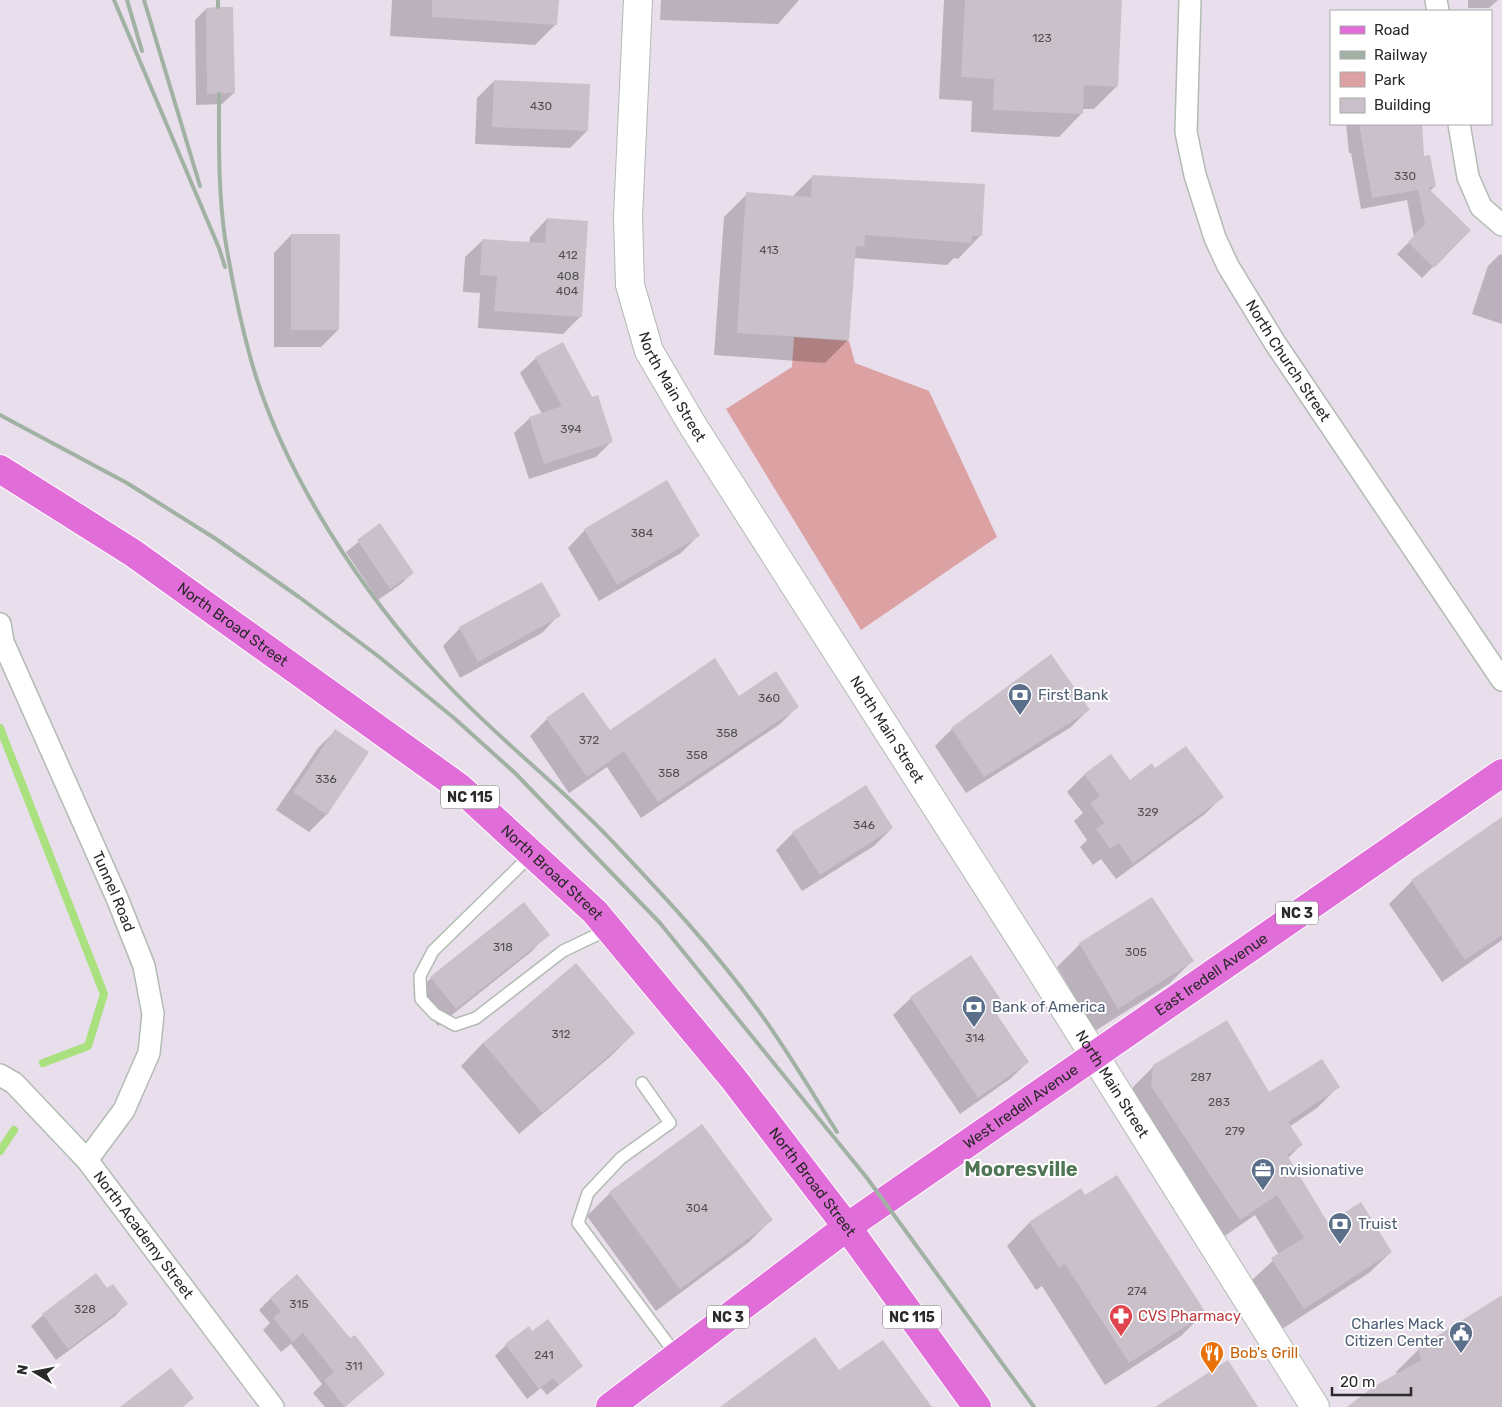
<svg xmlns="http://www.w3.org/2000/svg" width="1502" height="1407" viewBox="0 0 1502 1407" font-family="Rubik,sans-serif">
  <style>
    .green { fill: #dba1a3 }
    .shadow { fill: #0003 }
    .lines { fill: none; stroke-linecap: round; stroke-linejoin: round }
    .stream { stroke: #a8e17d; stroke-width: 8 }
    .building { fill: #cac0ca }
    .service-casing { stroke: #b2bcb3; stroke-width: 14 }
    .minor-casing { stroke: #b2bcb3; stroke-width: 24 }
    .secondary-casing { stroke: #b2bcb3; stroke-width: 30 }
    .primary-casing { stroke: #fff; stroke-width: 30 }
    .service { stroke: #fff; stroke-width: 11 }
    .minor { stroke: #fff; stroke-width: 21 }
    .secondary { stroke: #fff; stroke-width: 28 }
    .primary { stroke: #e16dd9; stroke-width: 28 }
    .rail { stroke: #a1b2a4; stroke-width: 4 }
    .labels { text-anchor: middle; stroke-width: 4; stroke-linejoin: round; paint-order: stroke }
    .number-label { font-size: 12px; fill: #525052 }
    .shield { fill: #fff; stroke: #6a6a6a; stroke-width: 1 }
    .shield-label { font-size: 14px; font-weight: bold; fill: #2a2a2a }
    .street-label { font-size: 15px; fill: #2a2a2a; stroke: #fff }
    .service-label { font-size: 15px; fill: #4e5e75; stroke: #fff; text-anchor: start }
    .health-label { font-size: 15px; fill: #be3a42; stroke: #fff; text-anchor: start }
    .food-label { font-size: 15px; fill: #c56008; stroke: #fff; text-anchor: start }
    .district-label { font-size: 20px; font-weight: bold; fill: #507655; stroke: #fff }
  </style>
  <rect width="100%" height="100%" fill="#e9deeb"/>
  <path class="green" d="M794 337 849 341 855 363 929 391 997 537 861 630 726 409 792 367Z"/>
  <g class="shadow">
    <path d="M392 0H558L556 24 535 45 390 36Z"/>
    <path d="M661 0H799L778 24 660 20Z"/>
    <path d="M944 0H1121L1117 86 1094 109H1082L1081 114 1059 137 971 132 972 101 939 99Z"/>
    <path d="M1468 0H1498L1489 8H1468Z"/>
    <path d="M206 9 234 93 222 104 196 105 195 20Z"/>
    <path d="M494 81 587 131 570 148 475 144 477 98Z"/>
    <path d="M1346 124H1421L1423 158 1435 186 1430 191 1469 230 1422 278 1397 254 1414 237 1407 200 1361 209 1351 153H1349Z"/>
    <path d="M813 176 980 236 958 259 954 258 947 265 854 258 848 340 825 363 714 355 724 217 747 194 792 197Z"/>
    <path d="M547 219 580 317 563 334 478 328 480 293 463 292 465 257 483 240 529 243 530 237Z"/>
    <path d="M291 235 338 330 321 347H274V253Z"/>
    <path d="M1500 254 1502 255V324L1472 314 1488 266Z"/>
    <path d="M536 358 612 441 596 457 529 479 514 433 530 418 542 414 520 373Z"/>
    <path d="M380 525 412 573 401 584 378 600 346 552Z"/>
    <path d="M585 530 698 536 681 553 599 601 568 548Z"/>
    <path d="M559 615 542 633 460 678 443 646 460 628Z"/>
    <path d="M583 694 609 731 739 697 797 707 780 724 641 818 607 767 569 793 530 736 547 719Z"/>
    <path d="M1088 710 1071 727 966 793 935 746 952 729Z"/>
    <path d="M335 731 368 753 326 815 309 832 276 810 318 748Z"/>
    <path d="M1155 770 1222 797 1205 814 1116 879 1101 859 1093 865 1080 847 1087 840 1074 821 1083 813 1067 792 1085 774 1129 781Z"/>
    <path d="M1502 819V940L1442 982 1389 904 1412 881Z"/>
    <path d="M892 828 874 846 802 891 776 850 793 833Z"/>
    <path d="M548 934 531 952 438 1026 413 995 431 978Z"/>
    <path d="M1080 944 1192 961 1169 984 1095 1031 1057 967Z"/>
    <path d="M970 957 1004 1006 995 1014 1028 1062 1010 1079 960 1114 893 1015 911 998Z"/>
    <path d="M634 1033 611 1056 519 1134 461 1066 483 1043Z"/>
    <path d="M1154 1066 1269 1094 1338 1087 1317 1108 1289 1127 1301 1145 1288 1158 1328 1224 1391 1252 1369 1273 1282 1329 1251 1281 1279 1255 1255 1215 1219 1240 1131 1108 1133 1087Z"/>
    <path d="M1080 1190 1204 1313 1181 1336 1105 1385 1042 1286 1036 1290 1007 1246 1029 1223Z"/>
    <path d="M610 1193 771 1220 748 1243 656 1311 587 1216Z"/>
    <path d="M107 1290 126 1304 115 1316 56 1360 31 1326 43 1315Z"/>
    <path d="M1502 1296V1407H1353L1397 1376 1396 1372 1419 1349Z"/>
    <path d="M271 1298 350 1340 383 1374 345 1407H325L313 1393 322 1384 291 1344 281 1352 263 1330 270 1323 259 1310Z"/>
    <path d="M532 1333 582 1366 547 1395 541 1388 527 1399 495 1356 506 1345Z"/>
  </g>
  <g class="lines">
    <g class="stream">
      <path d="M0 728 104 994 88 1046 43 1063"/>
      <path d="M0 1151 14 1130"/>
    </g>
  </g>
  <g class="building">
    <path d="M432 0H559L557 25 432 17Z"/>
    <path d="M965 0H1122L1118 87 1084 85 1083 114 993 110 994 79 961 77Z"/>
    <path d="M218 7H233L235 93 207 94 206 8Z"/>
    <path d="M494 80 590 84 588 131 492 127Z"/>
    <path d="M1359 124H1422L1424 156 1430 155 1436 186 1428 188 1471 230 1434 268 1408 242 1425 224 1418 190 1372 198Z"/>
    <path d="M812 175 985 184 982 236H972L971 243 865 235 864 247 856 246 849 340 737 333 746 192 811 197Z"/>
    <path d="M547 218 588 221 582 317 494 311 497 276 480 275 482 239 545 243Z"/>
    <path d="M291 234H340L339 330H291Z"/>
    <path d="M563 342 592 397 598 395 613 442 544 464 529 417 562 406 535 357Z"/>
    <path d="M667 480 700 536 617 585 584 529Z"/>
    <path d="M380 523 414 573 390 589 357 540Z"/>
    <path d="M542 582 561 616 478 662 459 627Z"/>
    <path d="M1051 654 1090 710 984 777 951 728Z"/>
    <path d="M715 658 739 696 776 671 799 707 658 802 624 751 587 777 546 718 583 692 610 730Z"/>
    <path d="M335 729 369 752 327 815 293 792Z"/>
    <path d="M1186 746 1224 797 1133 863 1119 843 1110 849 1096 829 1104 823 1090 803 1100 796 1084 774 1111 754 1130 780 1152 763 1155 768Z"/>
    <path d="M866 785 893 828 820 875 792 832Z"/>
    <path d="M1502 817V935L1465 960 1411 880Z"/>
    <path d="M1152 897 1194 961 1118 1009 1079 943Z"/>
    <path d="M524 902 550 935 456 1009 430 977Z"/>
    <path d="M971 955 1005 1006 996 1013 1029 1062 978 1098 910 997Z"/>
    <path d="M576 963 635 1033 542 1113 483 1043Z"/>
    <path d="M1227 1020 1269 1092 1322 1059 1340 1087 1288 1122 1303 1145 1287 1155 1328 1223 1361 1202 1392 1252 1304 1309 1271 1258 1304 1238 1277 1195 1240 1220 1151 1086 1153 1065Z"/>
    <path d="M702 1124 773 1220 680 1289 609 1192Z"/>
    <path d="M1117 1175 1206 1313 1129 1363 1065 1264 1059 1268 1029 1222 1081 1188 1085 1195Z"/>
    <path d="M96 1273 107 1288 113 1284 128 1304 68 1349 42 1314Z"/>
    <path d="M297 1274 350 1338 355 1335 385 1374 344 1407 324 1380 334 1372 303 1333 293 1342 273 1318 281 1311 270 1298Z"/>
    <path d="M1502 1295V1407H1347L1373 1387 1421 1360 1418 1348Z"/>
    <path d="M548 1319 583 1366 559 1385 553 1378 539 1389 505 1344 529 1326 532 1331Z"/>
    <path d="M815 1337 839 1370 883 1340 932 1407H720Z"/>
    <path d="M1228 1360 1258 1407H1155Z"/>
    <path d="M171 1368 194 1398 183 1407H120Z"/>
  </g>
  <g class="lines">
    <g class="service-casing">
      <g id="service">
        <path d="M532 854 433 951 420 976 421 999 435 1014 455 1025 476 1018 563 951 609 929"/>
        <path d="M642 1083 670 1123 621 1158 588 1193 578 1223 677 1356"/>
      </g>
    </g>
    <g class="minor-casing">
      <g id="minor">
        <path id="s1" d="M1190 0 1186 132 1195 175 1215 238 1228 266 1275 343 1502 680"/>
        <path d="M1436 0 1438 11"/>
        <path d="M1459 124 1468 177 1481 207 1502 225"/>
        <path id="s2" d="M0 624 3 642 117 898 144 966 153 1014 149 1053 124 1110 87 1160"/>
        <path id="s3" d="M0 1075 14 1083 87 1160 273 1407"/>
      </g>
    </g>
    <g class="secondary-casing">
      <g id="secondary">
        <path id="s4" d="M638 0 628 217 630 285 649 351 693 426 1033 958 1315 1407"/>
      </g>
    </g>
    <g class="primary-casing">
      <g id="primary">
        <path id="s5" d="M0 469 133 553 459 787 595 912 732 1077 847 1227 977 1407"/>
        <path id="s6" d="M610 1407 847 1227 1502 773"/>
      </g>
    </g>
    <use href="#service" class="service"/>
    <use href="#minor" class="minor"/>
    <use href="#secondary" class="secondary"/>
    <use href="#primary" class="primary"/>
    <g class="rail">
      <path d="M114 0 219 248 225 267"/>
      <path d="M127 0 142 51"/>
      <path d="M144 0 200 186"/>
      <path d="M218 0V7"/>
      <path d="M219 94C219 142 218 190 225 238 231 275 241 324 251 360 283 474 363 595 443 680 496 737 558 784 611 840 661 893 712 947 755 1006 785 1046 810 1090 837 1132"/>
      <path d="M0 415 127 483 216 539 299 597 378 656 454 718 515 773 660 923 867 1178 1034 1407"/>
    </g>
  </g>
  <defs>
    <g id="bank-pin" transform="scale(1.25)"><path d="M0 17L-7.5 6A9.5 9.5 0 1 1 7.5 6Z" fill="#5c6f8a" stroke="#fff"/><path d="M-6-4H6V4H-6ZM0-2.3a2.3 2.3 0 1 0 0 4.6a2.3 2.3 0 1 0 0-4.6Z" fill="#fff"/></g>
    <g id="office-pin" transform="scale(1.25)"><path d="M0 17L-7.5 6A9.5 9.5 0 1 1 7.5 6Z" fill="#5c6f8a" stroke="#fff"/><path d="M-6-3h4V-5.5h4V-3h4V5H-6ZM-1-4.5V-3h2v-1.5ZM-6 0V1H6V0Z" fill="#fff"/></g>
    <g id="pharmacy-pin" transform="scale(1.25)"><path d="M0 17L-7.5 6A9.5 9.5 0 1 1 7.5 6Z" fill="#e0444e" stroke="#fff"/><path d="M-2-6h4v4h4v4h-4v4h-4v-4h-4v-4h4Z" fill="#fff"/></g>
    <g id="civic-pin" transform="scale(1.25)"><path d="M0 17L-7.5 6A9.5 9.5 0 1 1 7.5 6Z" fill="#5c6f8a" stroke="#fff"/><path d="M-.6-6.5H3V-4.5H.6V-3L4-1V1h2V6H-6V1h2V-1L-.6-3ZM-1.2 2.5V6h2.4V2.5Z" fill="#fff"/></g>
    <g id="restaurant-pin" transform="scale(1.25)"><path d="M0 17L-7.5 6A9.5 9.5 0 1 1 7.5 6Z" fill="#e8710a" stroke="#fff"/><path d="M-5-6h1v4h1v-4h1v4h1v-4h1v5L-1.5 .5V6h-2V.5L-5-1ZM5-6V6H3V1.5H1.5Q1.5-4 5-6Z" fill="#fff"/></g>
  </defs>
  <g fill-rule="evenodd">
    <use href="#bank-pin" x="1020" y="695"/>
    <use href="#bank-pin" x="974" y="1007"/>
    <use href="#office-pin" x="1263" y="1170"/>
    <use href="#bank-pin" x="1340" y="1224"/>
    <use href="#pharmacy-pin" x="1121" y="1316"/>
    <use href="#civic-pin" x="1461" y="1333"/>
    <use href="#restaurant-pin" x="1212" y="1353"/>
  </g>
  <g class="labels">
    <g class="number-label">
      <text x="1042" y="42">123</text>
      <text x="541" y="110">430</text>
      <text x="1405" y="180">330</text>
      <text x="769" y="254">413</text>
      <text x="568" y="259">412</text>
      <text x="568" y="280">408</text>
      <text x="567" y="295">404</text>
      <text x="571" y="433">394</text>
      <text x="642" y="537">384</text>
      <text x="769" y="702">360</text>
      <text x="727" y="737">358</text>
      <text x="589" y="744">372</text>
      <text x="697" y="759">358</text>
      <text x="669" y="777">358</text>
      <text x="326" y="783">336</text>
      <text x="1148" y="816">329</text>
      <text x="864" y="829">346</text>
      <text x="503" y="951">318</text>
      <text x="1136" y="956">305</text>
      <text x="561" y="1038">312</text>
      <text x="975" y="1042">314</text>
      <text x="1201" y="1081">287</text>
      <text x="1219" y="1106">283</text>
      <text x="1235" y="1135">279</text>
      <text x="697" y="1212">304</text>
      <text x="1137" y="1295">274</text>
      <text x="299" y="1308">315</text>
      <text x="85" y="1313">328</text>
      <text x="544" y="1359">241</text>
      <text x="354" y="1370">311</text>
    </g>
    <g class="shield">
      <rect x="441" y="785.5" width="58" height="23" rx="4"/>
      <rect x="1276" y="901.5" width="42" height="23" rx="4"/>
      <rect x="707" y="1305.5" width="42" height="23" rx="4"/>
      <rect x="883" y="1305.5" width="58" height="23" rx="4"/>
    </g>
    <g class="shield-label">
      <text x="470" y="802">NC 115</text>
      <text x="1297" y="918">NC 3</text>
      <text x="728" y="1322">NC 3</text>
      <text x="912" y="1322">NC 115</text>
    </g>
    <g class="street-label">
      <text dy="5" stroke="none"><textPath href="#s1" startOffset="385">North Church Street</textPath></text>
      <text dy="5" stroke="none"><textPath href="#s4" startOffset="396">North Main Street</textPath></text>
      <text dy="5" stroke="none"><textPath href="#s5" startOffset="280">North Broad Street</textPath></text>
      <text dy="5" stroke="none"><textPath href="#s4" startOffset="801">North Main Street</textPath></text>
      <text dy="5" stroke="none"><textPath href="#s5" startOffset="685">North Broad Street</textPath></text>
      <text dy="5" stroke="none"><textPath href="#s2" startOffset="291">Tunnel Road</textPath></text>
      <text dy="5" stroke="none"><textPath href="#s6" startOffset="741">East Iredell Avenue</textPath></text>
      <text dy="5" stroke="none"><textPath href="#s4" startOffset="1221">North Main Street</textPath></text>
      <text dy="5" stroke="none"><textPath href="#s6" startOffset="509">West Iredell Avenue</textPath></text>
      <text dy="5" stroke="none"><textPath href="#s5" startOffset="1090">North Broad Street</textPath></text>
      <text dy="5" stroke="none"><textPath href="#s3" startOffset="216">North Academy Street</textPath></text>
    </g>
    <g class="service-label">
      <text x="1038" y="700">First Bank</text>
      <text x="992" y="1012">Bank of America</text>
      <text x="1280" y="1175">nvisionative</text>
      <text x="1358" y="1229">Truist</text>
      <text x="1444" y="1329" text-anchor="end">Charles Mack<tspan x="1444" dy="17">Citizen Center</tspan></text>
    </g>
    <g class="health-label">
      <text x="1138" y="1321">CVS Pharmacy</text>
    </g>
    <g class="food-label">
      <text x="1230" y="1358">Bob's Grill</text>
    </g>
    <g class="district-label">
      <text x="1021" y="1176">Mooresville</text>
    </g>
  </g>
  <rect x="1330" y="10" width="162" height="115" fill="#ffffff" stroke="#aaaaaa"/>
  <rect x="1340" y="26" width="25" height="8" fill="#e16dd9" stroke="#aaaaaa"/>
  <text x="1374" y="35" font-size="15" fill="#2a2a2a">Road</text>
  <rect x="1340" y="51" width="25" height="8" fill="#a1b2a4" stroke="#aaaaaa"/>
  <text x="1374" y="60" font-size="15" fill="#2a2a2a">Railway</text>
  <rect x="1340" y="72" width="25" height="15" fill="#dba1a3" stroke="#aaaaaa"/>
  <text x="1374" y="85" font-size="15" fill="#2a2a2a">Park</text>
  <rect x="1340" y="98" width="25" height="15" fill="#cac0ca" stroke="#aaaaaa"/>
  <text x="1374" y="110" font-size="15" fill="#2a2a2a">Building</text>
  <g transform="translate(35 1372) rotate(280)" stroke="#ffffff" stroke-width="4" paint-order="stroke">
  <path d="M0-4L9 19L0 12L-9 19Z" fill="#2a2a2a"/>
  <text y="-8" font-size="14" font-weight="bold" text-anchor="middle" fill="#2a2a2a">N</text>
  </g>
  <path d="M1332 1387v8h79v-8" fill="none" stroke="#2a2a2a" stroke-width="2.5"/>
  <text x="1340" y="1387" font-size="15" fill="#2a2a2a" stroke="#ffffff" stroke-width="4" paint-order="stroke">20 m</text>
</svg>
